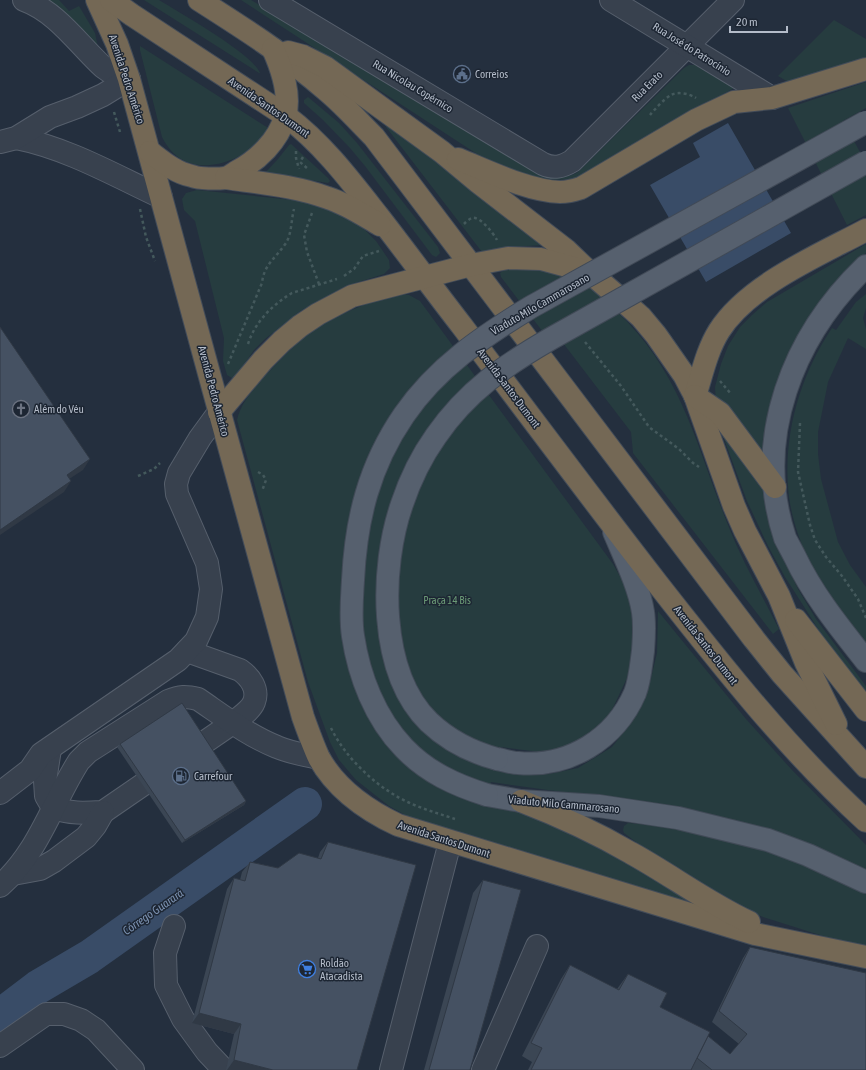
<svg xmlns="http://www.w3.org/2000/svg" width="866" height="1070" viewBox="0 0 866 1070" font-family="'Asap Condensed',sans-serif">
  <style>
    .green { fill: #263c3f }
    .water { fill: #394c67 }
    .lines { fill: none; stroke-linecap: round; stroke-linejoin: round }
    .river { stroke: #394c67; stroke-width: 34 }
    .minor-casing { stroke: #565f6c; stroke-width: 24 }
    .major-casing { stroke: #414a57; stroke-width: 24 }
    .highway-casing { stroke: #434c59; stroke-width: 24 }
    .path { stroke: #44595c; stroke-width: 2.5; stroke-dasharray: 3 3; stroke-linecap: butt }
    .minor { stroke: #38414e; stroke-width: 22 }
    .major { stroke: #56606e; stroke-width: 22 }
    .highway { stroke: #746855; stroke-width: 22 }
    .major-bridge-casing { stroke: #414a57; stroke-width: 24; stroke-linecap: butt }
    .major-bridge { stroke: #56606e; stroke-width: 22 }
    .wall { fill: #3b4654 }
    .shaded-wall { fill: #303945 }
    .building { fill: #455162; stroke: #303945 }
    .labels { text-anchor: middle; stroke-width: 3; stroke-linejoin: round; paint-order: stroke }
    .street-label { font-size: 11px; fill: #b4bcc9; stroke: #1d2633 }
    .poi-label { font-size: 11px; fill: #b4bcc9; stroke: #1d2633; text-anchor: start }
    .park-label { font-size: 11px; fill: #6b9a76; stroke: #1d2633 }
    .water-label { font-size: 12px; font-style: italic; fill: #7c92b1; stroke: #1d2633 }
  </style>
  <rect width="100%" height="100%" fill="#242f3e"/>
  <g class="green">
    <path d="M47 0H59L69 11 79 6 95 33 98 48Z"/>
    <path d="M144 0H159C180 13 253 54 260 73H259Z"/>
    <path d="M241 0H251L549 177C560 178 569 177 578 172L684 68 689 65H695L734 88 582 176C546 187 511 172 480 156Z"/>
    <path d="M834 20 866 39V57L790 83 778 76Z"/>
    <path d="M140 46 265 126 267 127C267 132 264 134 261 138 247 157 214 171 190 163 177 159 168 149 162 137L140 50Z"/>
    <path d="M866 82V108L843 121 866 163V215L847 225 788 108Z"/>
    <path d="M308 97 339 123 357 143 438 247 440 253 436 257 432 255 365 166 350 148 323 120 304 103V100Z"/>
    <path d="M388 125H391L543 245 512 247 482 252 386 127Z"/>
    <path d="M291 144 328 178 330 181 328 183 265 173 278 159 289 145Z"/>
    <path d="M197 190 303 201 321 206 348 218 365 230 376 241 389 260 390 268 384 274 346 286 302 310 265 339 254 350 236 376 232 378 227 375 223 361 224 338 195 221 184 210 182 199 186 193Z"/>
    <path d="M866 244V253L825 298 793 346 770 517 781 553 798 589 816 619 866 686V694L822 635 785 577 768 546 747 501 717 420 715 387 721 364 728 346 740 327 752 315 767 302Z"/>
    <path d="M542 268C556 273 571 278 584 285 596 291 605 302 615 310 682 371 696 446 728 525 742 561 762 595 779 629L773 634 633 453 631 432 563 343 546 336 501 277 500 273 505 269Z"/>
    <path d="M402 294 409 295 420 301 613 564 626 587 635 620V649L627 678 611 712 603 726 569 747 539 752 501 747 494 770 520 775 549 774 578 768 612 747 631 723 651 678 657 653 658 611 746 719 792 770 866 845V873L627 801 491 782 487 795 526 813 562 827 719 912 407 816 389 806 356 780 339 760 330 742 308 682 237 420C241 403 252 391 263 378 276 364 289 350 304 337 324 321 377 296 402 294Z"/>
    <path d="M866 294V308L863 318 866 329V349L848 338 828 382 818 432V454L821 479 838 542 850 565 866 587V648C843 618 816 580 802 545 795 527 789 506 788 486 784 431 801 374 832 328L836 330 856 302Z"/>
    <path d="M628 823 708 830 753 842 866 888V948L845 943 763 917 713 896 669 867 624 833 623 830 624 826Z"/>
  </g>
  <path class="water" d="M728 123 791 233 706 282 650 185 700 157 693 143Z"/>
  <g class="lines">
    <path class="river" d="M0 1016 38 987 89 957 305 804"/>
    <g class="minor-casing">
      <g id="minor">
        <path d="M24 0C57 12 78 44 103 67L113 74 129 79"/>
        <path d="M270 0 543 164C554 169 562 167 572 161L733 0"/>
        <path d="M611 0 772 98"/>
        <path d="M16 138C67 148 114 175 161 197"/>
        <path d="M0 142 16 138 50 117 77 107 103 95 129 79"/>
        <path d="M50 749 45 781 46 796 53 808C70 814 85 813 103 812L234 722C240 717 251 710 254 702 259 689 250 677 240 670L187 651"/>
        <path d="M0 793 30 770 41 754 178 660 196 641 207 617 211 589 207 563 177 494 176 484 179 473 200 438 219 412"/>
        <path d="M13 874 40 869 54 861 86 837 95 826 103 812"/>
        <path d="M0 886C39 852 52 803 79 761L88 752 168 701C180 696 186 696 198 699 223 716 249 736 277 747 291 753 305 755 319 758"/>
        <path d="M174 926 165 953 166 985 183 1019 207 1052 224 1070"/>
        <path d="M0 1046 46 1014H64L81 1020 96 1030 133 1070"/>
        <path d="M391 1070 450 842"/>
        <path d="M483 1070 537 946"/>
      </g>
    </g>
    <g class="major-casing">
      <g id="major">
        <path d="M866 266C793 336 752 438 785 538 788 544 792 551 795 557 813 595 840 628 866 661"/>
        <path d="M497 759C504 760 511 763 518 763 569 768 615 739 635 693 640 680 641 665 643 651 644 638 645 625 643 612 639 586 624 556 614 532"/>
        <path d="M487 795 521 801 599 806 678 818 768 840 808 855 866 882"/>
      </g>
    </g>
    <g class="highway-casing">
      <g id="highway">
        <path d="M97 0 117 44 129 79 210 377 303 717C308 731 313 745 319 758 337 790 366 810 398 825L755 934 866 957"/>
        <path d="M111 0 132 15 286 116C323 144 350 180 379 217 407 253 434 290 462 326 527 412 591 498 657 583 722 666 788 750 866 821"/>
        <path d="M199 0C243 28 287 56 326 90 343 104 358 121 374 137L754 639 782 674 866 767"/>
        <path d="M288 52 303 56 325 67 442 152 478 182 566 250 589 272 623 301 641 317 656 335 684 375 695 396 734 506 745 531 779 596 806 663 836 724"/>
        <path d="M150 152C163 162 176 173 192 176 200 179 217 179 225 178 229 177 233 174 236 172 258 160 278 141 285 117 291 94 282 69 273 49"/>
        <path d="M458 159C488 171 528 191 560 192 568 192 575 190 581 188L696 120 734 102 772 98 866 69"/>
        <path d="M226 178C260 183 296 186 328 198 347 204 363 215 380 225"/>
        <path d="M695 396C702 374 707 350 719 331 748 285 819 255 866 230"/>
        <path d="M695 396 720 413 775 487"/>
        <path d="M219 412 263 360 282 341 300 326 318 314 352 296 471 265 508 258 541 259 585 271"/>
        <path d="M796 620 866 710"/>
        <path d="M521 801C560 816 595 832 631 853 671 875 708 903 749 922"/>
      </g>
    </g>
    <g class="path">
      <path d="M114 112 120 132"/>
      <path d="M650 115C655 109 665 98 671 95 678 91 690 94 696 98"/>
      <path d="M296 151V158L299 169"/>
      <path d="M303 157 300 162 308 169"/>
      <path d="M140 209 146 237 155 261"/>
      <path d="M312 213 304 235 307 252 319 284"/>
      <path d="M464 224C466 222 469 219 472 218 480 216 493 233 497 240"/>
      <path d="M344 276 354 269 363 256 379 251"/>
      <path d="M585 342 621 386 649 427 679 449 693 463 699 467"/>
      <path d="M248 344C255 322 272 305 292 293L337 279"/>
      <path d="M228 364 262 283C264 264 276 258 286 243 292 233 291 220 294 209"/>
      <path d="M720 381 731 394"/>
      <path d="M800 423 798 472 810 525 815 540 826 557 842 576 858 599 866 618"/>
      <path d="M258 472 263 475 266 480 262 491"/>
      <path d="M138 476 154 469 160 463"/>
      <path d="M331 728C346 759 379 790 412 804 426 810 440 814 455 819"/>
    </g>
    <use href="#minor" class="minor"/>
    <use href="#major" class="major"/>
    <use href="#highway" class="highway"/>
    <g class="major-bridge-casing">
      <g id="major-bridge">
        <path d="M497 759C471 752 449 741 429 722 378 672 380 567 402 504 410 480 421 457 436 436 467 391 505 365 552 338L866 162"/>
        <path d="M487 795C455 785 427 772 404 748 375 718 359 676 353 636 350 617 352 598 353 580 356 519 369 466 404 415 437 367 482 337 531 307L866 122"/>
      </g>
    </g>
    <use href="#major-bridge" class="major-bridge"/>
  </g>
  <g class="wall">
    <path d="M120 744 246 801 244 805 182 843 117 747Z"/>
    <path d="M328 842 357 1070H226L234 1034 192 1023 227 889 234 878 240 880 242 872 250 862 278 868 318 858 320 852Z"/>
    <path d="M483 880 470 1070H424L473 893Z"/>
    <path d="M750 947 866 1070H692L691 1069V1070H528L532 1062 522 1056 561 979 570 965 617 989 628 974 660 1007 708 1036 730 1054 739 1044 712 1022 743 958Z"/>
  </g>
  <g class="shaded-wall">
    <path d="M90 459 83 470 60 485 67 475Z"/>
    <path d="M71 481 64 492 0 535V530Z"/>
    <path d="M246 801 244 805 182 843 185 840Z"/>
    <path d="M199 1013 241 1024 234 1034 192 1023Z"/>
    <path d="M234 1060 273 1070H227Z"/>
  </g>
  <g class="building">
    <path d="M0 327 90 459 67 475 71 481 0 530Z"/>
    <path d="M182 703 246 801 185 840 120 744Z"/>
    <path d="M328 842 416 865 357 1070H273L234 1060 241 1024 199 1013 234 878 245 881 250 862 278 868 299 853 321 859Z"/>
    <path d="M483 880 521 890 470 1070H429Z"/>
    <path d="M750 947 866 973V1070H712L697 1058 708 1036 730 1054 747 1034 719 1011Z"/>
    <path d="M570 965 619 990 628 974 667 993 660 1007 710 1032 691 1070H531L542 1048 531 1043Z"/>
  </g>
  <defs>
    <g id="civic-ring" transform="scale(0.9)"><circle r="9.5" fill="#1d2633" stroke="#5c6f8a" stroke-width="1.5"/><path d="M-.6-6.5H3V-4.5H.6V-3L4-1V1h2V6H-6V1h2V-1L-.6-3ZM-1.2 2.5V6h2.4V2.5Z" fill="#5c6f8a"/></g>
    <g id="church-ring" transform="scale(0.9)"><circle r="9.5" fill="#1d2633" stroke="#6b7280" stroke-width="1.5"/><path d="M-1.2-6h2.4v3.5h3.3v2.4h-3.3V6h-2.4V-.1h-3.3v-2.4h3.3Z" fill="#6b7280"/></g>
    <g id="fuel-ring" transform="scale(0.9)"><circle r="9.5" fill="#1d2633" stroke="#5c6f8a" stroke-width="1.5"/><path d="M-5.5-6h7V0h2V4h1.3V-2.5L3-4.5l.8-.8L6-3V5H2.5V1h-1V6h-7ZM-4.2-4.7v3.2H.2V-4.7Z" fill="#5c6f8a"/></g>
    <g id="supermarket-ring" transform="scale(0.9)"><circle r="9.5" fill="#1d2633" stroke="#3f7fe0" stroke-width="1.5"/><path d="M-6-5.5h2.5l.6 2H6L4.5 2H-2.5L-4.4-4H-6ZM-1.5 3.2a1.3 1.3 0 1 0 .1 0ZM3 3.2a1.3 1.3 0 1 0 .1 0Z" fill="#3f7fe0"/></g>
  </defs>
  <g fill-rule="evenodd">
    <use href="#civic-ring" x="462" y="74"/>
    <use href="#church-ring" x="21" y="409"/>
    <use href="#fuel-ring" x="181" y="776"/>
    <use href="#supermarket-ring" x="307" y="969"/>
  </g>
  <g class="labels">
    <g class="street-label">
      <text transform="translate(692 49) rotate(32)" y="4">Rua José do Patrocínio</text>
      <text transform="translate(127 79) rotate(72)" y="4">Avenida Pedro Américo</text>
      <text transform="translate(413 86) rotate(31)" y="4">Rua Nicolau Copérnico</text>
      <text transform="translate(647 86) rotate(-45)" y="4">Rua Erato</text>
      <text transform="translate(269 107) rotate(35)" y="4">Avenida Santos Dumont</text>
      <text transform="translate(540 304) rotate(-30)" y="4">Viaduto Milo Cammarosano</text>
      <text transform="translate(509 388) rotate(53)" y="4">Avenida Santos Dumont</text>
      <text transform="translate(214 391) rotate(75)" y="4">Avenida Pedro Américo</text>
      <text transform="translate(706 645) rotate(52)" y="4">Avenida Santos Dumont</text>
      <text transform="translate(564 804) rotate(5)" y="4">Viaduto Milo Cammarosano</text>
      <text transform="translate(444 839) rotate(18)" y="4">Avenida Santos Dumont</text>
    </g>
    <g class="poi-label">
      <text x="475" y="78">Correios</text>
      <text x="34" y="413">Além do Véu</text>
      <text x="194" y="780">Carrefour</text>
      <text x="320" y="967">Roldão<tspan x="320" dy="13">Atacadista</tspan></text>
    </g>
    <g class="park-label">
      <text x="447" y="604">Praça 14 Bis</text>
    </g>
    <g class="water-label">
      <text transform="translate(153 912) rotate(-35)" y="4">Córrego Guarará</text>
    </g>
  </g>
  <path d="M730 26v6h57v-6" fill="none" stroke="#b4bcc9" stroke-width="2"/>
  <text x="736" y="26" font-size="12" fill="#b4bcc9" stroke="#1d2633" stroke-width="3" paint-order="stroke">20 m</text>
</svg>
